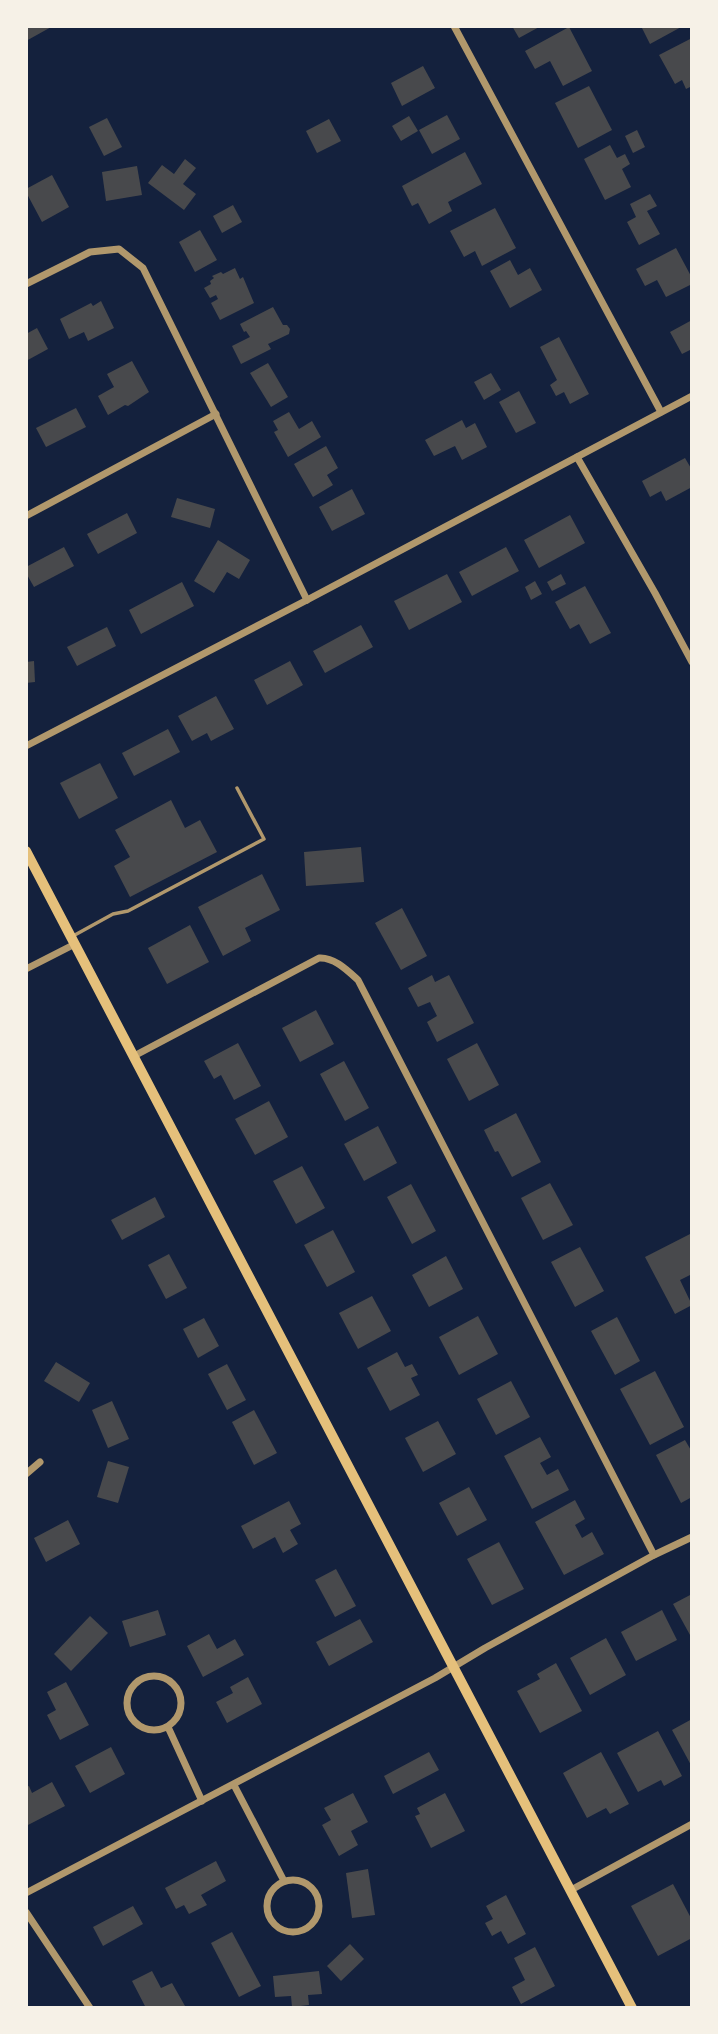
<svg xmlns="http://www.w3.org/2000/svg" width="718" height="2034" viewBox="0 0 718 2034" font-family="'Asap Condensed',sans-serif">
  <style>
    .building { fill: #48494c }
    .lines { fill: none; stroke-linecap: round; stroke-linejoin: round }
    .service { stroke: #b1986c; stroke-width: 3.5 }
    .minor { stroke: #b1986c; stroke-width: 7 }
    .secondary { stroke: #e5c07b; stroke-width: 10 }
  </style>
  <rect width="100%" height="100%" fill="#14213d"/>
  <g class="building">
    <path d="M26 26H53L26 41Z"/>
    <path d="M512 26H541L519 38Z"/>
    <path d="M641 26H683L650 44Z"/>
    <path d="M569 27 592 71 563 86 550 61 535 69 525 51Z"/>
    <path d="M692 38V86L686 89 682 80 675 84 659 55Z"/>
    <path d="M423 66 435 88 402 106 391 83Z"/>
    <path d="M589 86 612 130 578 148 555 103Z"/>
    <path d="M447 115 460 139 432 154 419 130Z"/>
    <path d="M409 116 418 131 401 141 392 126Z"/>
    <path d="M107 118 122 147 104 156 89 127Z"/>
    <path d="M329 119 341 141 317 153 306 131Z"/>
    <path d="M637 130 645 147 633 153 625 136Z"/>
    <path d="M610 145 617 158 625 154 630 164 622 169 631 187 605 200 584 159Z"/>
    <path d="M465 152 482 184 448 202 452 211 429 224 418 203 412 206 402 186Z"/>
    <path d="M185 159 196 168 183 184 196 194 184 210 148 183 162 165 174 174Z"/>
    <path d="M137 166 142 195 106 201 102 172Z"/>
    <path d="M52 175 69 207 42 222 26 192V189Z"/>
    <path d="M650 194 657 206 647 211 660 234 639 245 627 222 636 217 630 204Z"/>
    <path d="M233 205 242 222 222 233 213 216Z"/>
    <path d="M495 208 516 248 482 266 475 251 464 257 450 231Z"/>
    <path d="M200 230 217 260 195 272 179 242Z"/>
    <path d="M676 248 692 278V284L666 297 657 280 645 286 636 269Z"/>
    <path d="M510 260 518 275 530 268 542 290 510 308 490 271Z"/>
    <path d="M235 268 240 279 243 277 254 303 220 320 211 303 218 299 216 295 210 298 204 288 211 284 210 281 214 278 212 276 221 272 223 274Z"/>
    <path d="M101 301 114 328 88 341 84 332 69 339 60 319 91 303 93 306Z"/>
    <path d="M273 307 283 325H287L290 329 289 334 268 344 271 349 241 364 232 346 250 337 246 331 244 332 240 324Z"/>
    <path d="M692 320V349L682 354 670 332Z"/>
    <path d="M37 328 48 349 26 361V334Z"/>
    <path d="M559 337 589 394 570 404 564 392 556 396 550 385 557 380 540 347Z"/>
    <path d="M132 361 149 392 128 406 125 405 108 415 98 396 114 387 107 374Z"/>
    <path d="M268 363 288 397 271 407 250 373Z"/>
    <path d="M491 373 501 390 484 400 474 382Z"/>
    <path d="M519 391 536 423 516 433 499 402Z"/>
    <path d="M76 408 86 427 46 447 36 428Z"/>
    <path d="M289 412 299 429 312 421 321 437 288 457 274 432 278 430 273 421Z"/>
    <path d="M462 420 466 428 475 423 487 447 462 460 455 446 434 456 425 440Z"/>
    <path d="M326 446 338 468 327 475 333 485 313 497 294 464Z"/>
    <path d="M685 458 692 470V487L666 501 661 491 650 497 642 481Z"/>
    <path d="M352 489 365 514 332 531 319 507Z"/>
    <path d="M177 498 215 509 210 528 171 517Z"/>
    <path d="M127 513 137 533 98 554 87 534Z"/>
    <path d="M570 515 585 543 539 568 524 540Z"/>
    <path d="M218 540 250 560 239 579 227 572 214 593 194 581Z"/>
    <path d="M64 547 74 566 34 587 26 573V567Z"/>
    <path d="M506 547 519 571 472 596 459 572Z"/>
    <path d="M447 574 462 602 409 630 394 601Z"/>
    <path d="M561 574 566 584 552 591 547 582Z"/>
    <path d="M535 581 542 594 531 600 525 587Z"/>
    <path d="M182 582 194 606 141 634 129 610Z"/>
    <path d="M585 586 611 633 590 644 579 624 570 629 555 602Z"/>
    <path d="M361 625 373 647 325 673 313 651Z"/>
    <path d="M107 627 116 646 77 666 67 647Z"/>
    <path d="M34 661 35 682 26 683V662Z"/>
    <path d="M290 661 303 685 267 705 254 680Z"/>
    <path d="M216 696 234 729 211 741 207 733 192 741 178 716Z"/>
    <path d="M168 729 180 752 134 776 122 753Z"/>
    <path d="M100 763 118 798 79 819 60 783Z"/>
    <path d="M171 800 185 828 200 820 217 852 130 897 114 866 130 857 115 830Z"/>
    <path d="M361 847 364 882 306 886 304 852Z"/>
    <path d="M262 874 280 910 245 928 251 941 223 956 198 907Z"/>
    <path d="M402 908 427 956 401 970 375 923Z"/>
    <path d="M190 925 209 962 167 984 148 948Z"/>
    <path d="M432 975 435 982 449 975 474 1023 437 1042 427 1022 437 1016 430 1002 418 1007 408 988Z"/>
    <path d="M316 1010 334 1044 300 1062 282 1028Z"/>
    <path d="M238 1043 261 1086 234 1100 221 1075 214 1079 204 1061Z"/>
    <path d="M477 1043 499 1085 469 1101 447 1059Z"/>
    <path d="M344 1061 369 1108 345 1121 320 1074Z"/>
    <path d="M269 1101 288 1137 255 1155 235 1119Z"/>
    <path d="M516 1113 541 1162 512 1177 498 1151 495 1152 484 1130Z"/>
    <path d="M378 1126 397 1163 364 1181 344 1144Z"/>
    <path d="M302 1166 325 1208 296 1224 273 1181Z"/>
    <path d="M550 1183 573 1225 543 1240 521 1198Z"/>
    <path d="M411 1184 436 1231 412 1244 387 1197Z"/>
    <path d="M155 1197 165 1217 122 1240 111 1220Z"/>
    <path d="M333 1230 355 1272 327 1287 304 1245Z"/>
    <path d="M692 1233V1274L680 1280 692 1305 675 1314 645 1257Z"/>
    <path d="M580 1247 604 1291 575 1307 551 1262Z"/>
    <path d="M169 1254 187 1288 166 1299 148 1265Z"/>
    <path d="M446 1256 463 1289 429 1307 412 1275Z"/>
    <path d="M372 1296 391 1331 358 1349 339 1313Z"/>
    <path d="M478 1316 498 1354 459 1375 439 1337Z"/>
    <path d="M617 1317 640 1361 615 1375 591 1331Z"/>
    <path d="M204 1318 219 1346 198 1358 183 1329Z"/>
    <path d="M397 1352 405 1367 412 1364 418 1375 411 1378 420 1395 390 1411 367 1368Z"/>
    <path d="M56 1362 90 1383 79 1402 44 1381Z"/>
    <path d="M227 1364 246 1400 227 1410 208 1374Z"/>
    <path d="M655 1371 684 1427 650 1445 620 1389Z"/>
    <path d="M511 1381 530 1417 496 1435 477 1399Z"/>
    <path d="M112 1401 129 1439 108 1448 92 1410Z"/>
    <path d="M254 1410 277 1453 254 1465 232 1422Z"/>
    <path d="M438 1421 456 1454 423 1472 405 1438Z"/>
    <path d="M540 1437 551 1457 540 1463 547 1475 558 1469 569 1490 532 1509 504 1456Z"/>
    <path d="M685 1440 692 1452V1497L681 1503 656 1455Z"/>
    <path d="M108 1461 129 1467 118 1503 97 1497Z"/>
    <path d="M469 1487 487 1520 457 1536 439 1503Z"/>
    <path d="M575 1500 585 1519 575 1525 582 1538 592 1532 604 1554 564 1575 535 1522Z"/>
    <path d="M289 1501 301 1524 290 1530 298 1544 283 1553 275 1537 253 1549 241 1526Z"/>
    <path d="M68 1520 80 1544 46 1562 34 1538Z"/>
    <path d="M499 1542 524 1589 492 1605 467 1559Z"/>
    <path d="M336 1569 356 1606 335 1617 315 1580Z"/>
    <path d="M692 1594V1634L690 1635 673 1604Z"/>
    <path d="M158 1610 166 1635 130 1647 122 1621Z"/>
    <path d="M662 1610 677 1640 636 1661 621 1632Z"/>
    <path d="M90 1616 108 1633 71 1671 54 1654Z"/>
    <path d="M360 1619 373 1642 329 1666 316 1642Z"/>
    <path d="M209 1634 217 1649 235 1639 244 1655 203 1677 187 1646Z"/>
    <path d="M606 1638 626 1675 590 1695 570 1658Z"/>
    <path d="M556 1663 582 1711 540 1733 517 1691 540 1679 537 1674Z"/>
    <path d="M248 1677 262 1704 227 1723 216 1702 233 1693 230 1687Z"/>
    <path d="M66 1682 89 1725 60 1740 47 1715 56 1710 47 1692Z"/>
    <path d="M692 1719V1767L672 1730Z"/>
    <path d="M658 1731 682 1776 664 1786 661 1780 638 1792 617 1753Z"/>
    <path d="M111 1747 125 1774 90 1793 75 1766Z"/>
    <path d="M429 1752 439 1770 393 1794 384 1776Z"/>
    <path d="M601 1752 629 1804 610 1814 606 1808 587 1818 563 1773Z"/>
    <path d="M52 1782 65 1806 26 1826V1787L29 1786 32 1793Z"/>
    <path d="M353 1793 368 1822 351 1831 358 1845 339 1856 322 1825 331 1820 324 1808Z"/>
    <path d="M445 1793 465 1831 431 1848 415 1816 420 1814 417 1808Z"/>
    <path d="M216 1861 226 1881 201 1895 207 1905 189 1914 184 1905 176 1909 165 1888Z"/>
    <path d="M368 1869 375 1915 352 1918 346 1873Z"/>
    <path d="M673 1884 692 1920V1938L658 1956 631 1906Z"/>
    <path d="M506 1895 526 1934 508 1944 501 1931 492 1936 485 1923 493 1919 486 1906Z"/>
    <path d="M133 1906 143 1924 103 1946 93 1927Z"/>
    <path d="M232 1932 261 1986 239 1997 211 1943Z"/>
    <path d="M350 1944 364 1959 341 1981 327 1966Z"/>
    <path d="M535 1947 555 1986 521 2004 512 1987 525 1980 514 1958Z"/>
    <path d="M152 1971 161 1988 172 1983 185 2006 146 2008 132 1981Z"/>
    <path d="M319 1971 322 1994 308 1995 309 2005 292 2007 291 1996 275 1997 273 1976Z"/>
  </g>
  <g class="lines">
    <path class="service" d="M73 936 113 914 128 911 264 839 237 788"/>
    <g class="minor">
      <path d="M454 26 661 412"/>
      <path d="M26 284 90 252 119 249 143 268 307 600"/>
      <path d="M577 457 655 593 692 662"/>
      <path d="M26 516 216 414"/>
      <path d="M26 746 307 600 692 396"/>
      <path d="M26 969 75 944"/>
      <path d="M134 1056 319 958C334 957 347 970 358 980L654 1555"/>
      <path d="M26 1474 40 1462"/>
      <circle cx="154" cy="1703" r="27"/>
      <path d="M168 1727 202 1801"/>
      <path d="M234 1785 284 1881"/>
      <circle cx="293" cy="1906" r="26"/>
      <path d="M571 1890 692 1824"/>
      <path d="M26 1893 435 1678 485 1648 654 1555 692 1537"/>
      <path d="M26 1912 90 2008"/>
    </g>
    <path class="secondary" d="M26 851 632 2008"/>
  </g>
  <rect width="718" height="2034" fill="none" stroke="#f6f1e7" stroke-width="56"/>
</svg>
